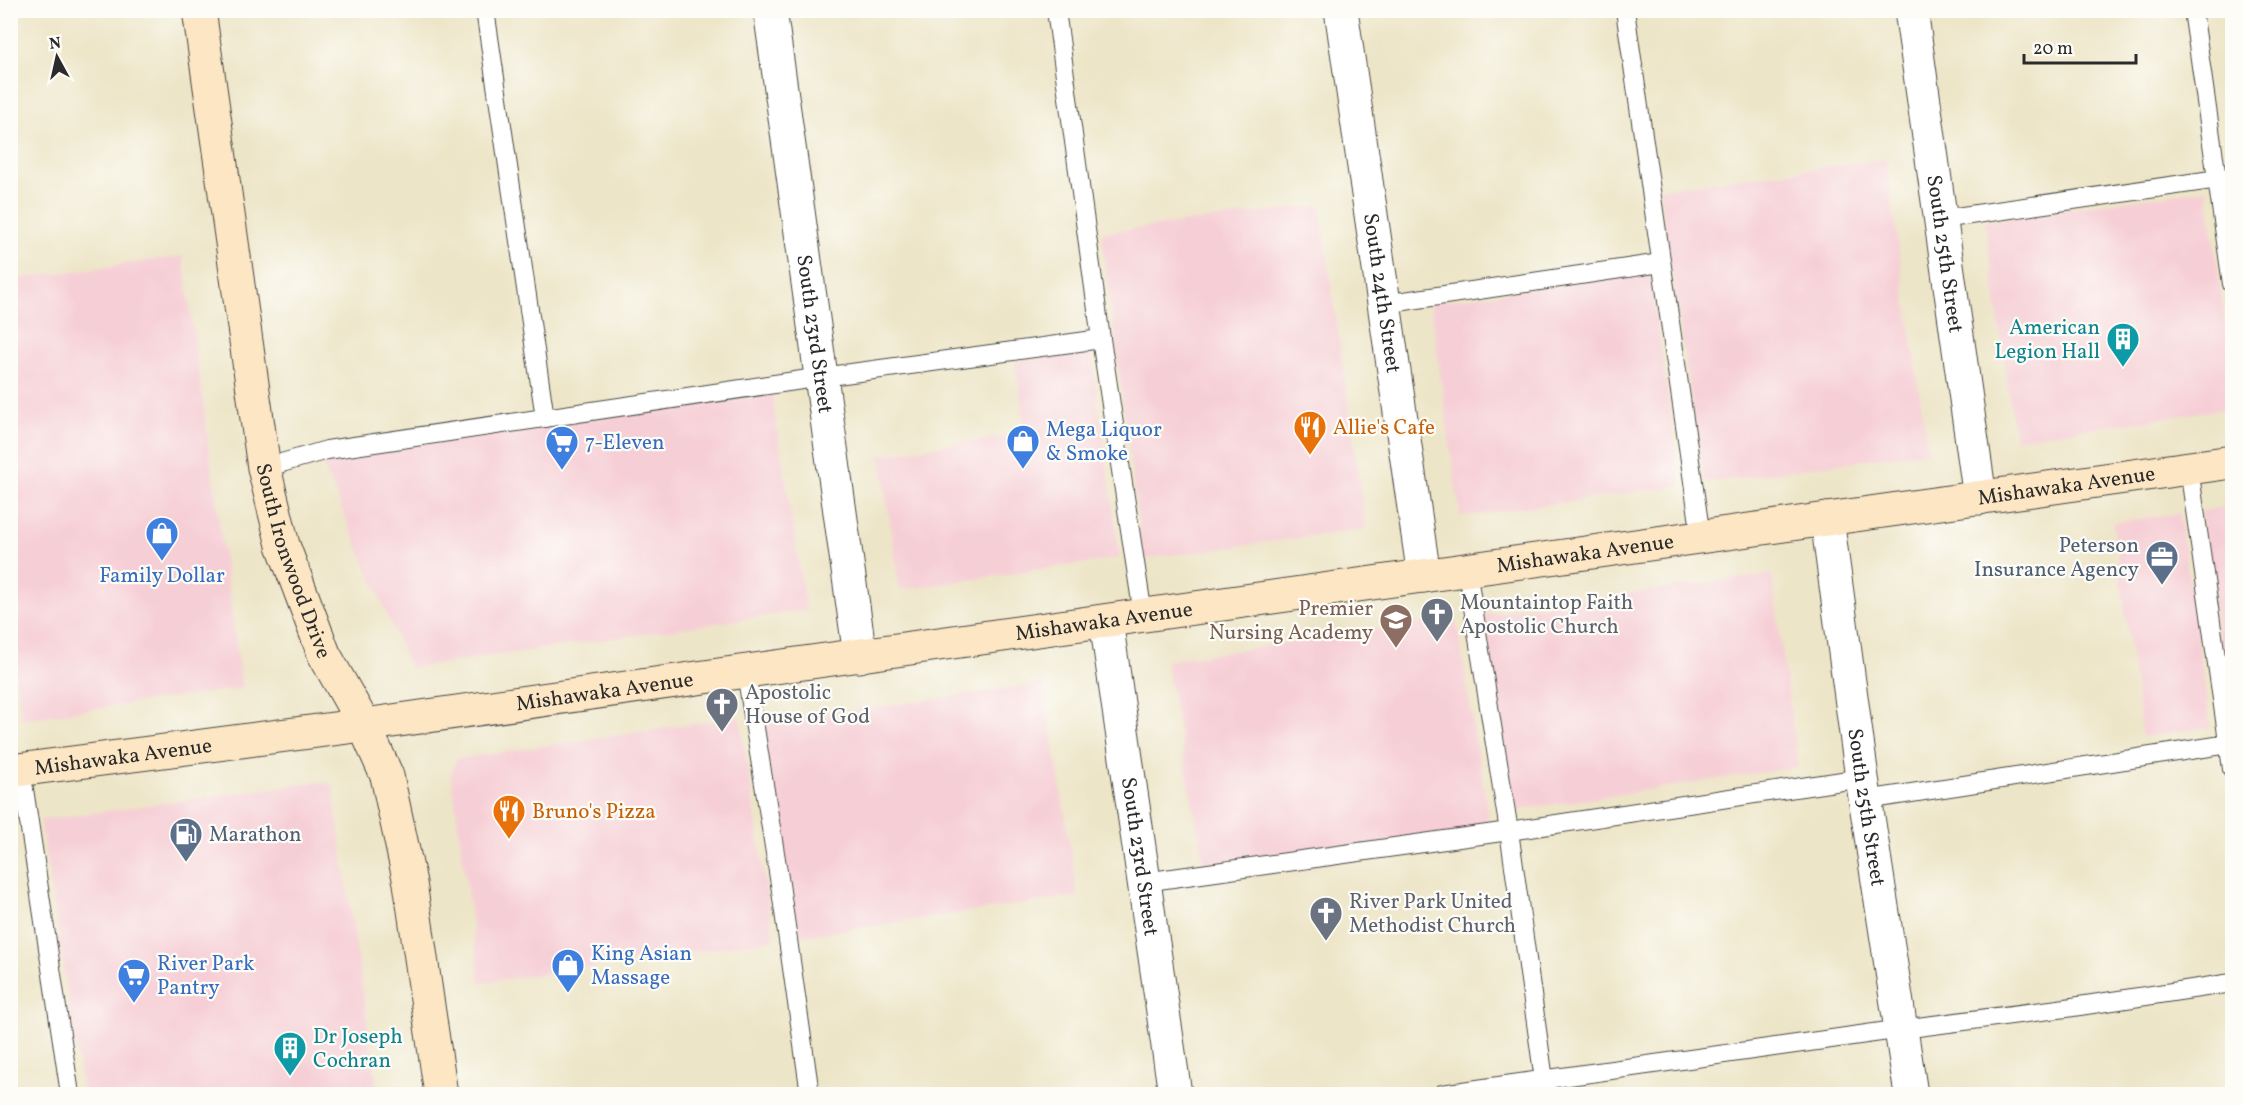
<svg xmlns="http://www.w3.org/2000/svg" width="2243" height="1105" viewBox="0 0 2243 1105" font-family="Vollkorn,serif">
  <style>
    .built { fill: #f6cfd6 }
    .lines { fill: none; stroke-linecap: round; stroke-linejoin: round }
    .lane-casing { stroke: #484742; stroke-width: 20 }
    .street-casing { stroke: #484742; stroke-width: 35 }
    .secondary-casing { stroke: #484742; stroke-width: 35 }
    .lane { stroke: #fff; stroke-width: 18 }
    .street { stroke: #fff; stroke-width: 33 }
    .secondary { stroke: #fce6c4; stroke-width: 33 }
    .labels { text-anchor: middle; stroke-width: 4.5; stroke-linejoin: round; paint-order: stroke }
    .street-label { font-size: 21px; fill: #2b2b2b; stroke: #fdfcf7 }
    .culture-label { font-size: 21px; fill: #0d838f; stroke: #fdfcf7; text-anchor: end }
    .food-label { font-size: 21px; fill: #c56008; stroke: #fdfcf7; text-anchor: start }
    .shop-label { font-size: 21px; fill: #366cbe; stroke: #fdfcf7; text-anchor: start }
    .service-label { font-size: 21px; fill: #4e5e75; stroke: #fdfcf7; text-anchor: end }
    .worship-label { font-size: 21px; fill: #5b616d; stroke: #fdfcf7; text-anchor: start }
    .education-label { font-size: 21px; fill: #785e54; stroke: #fdfcf7; text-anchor: end }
  </style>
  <rect width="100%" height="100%" fill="#fdfcf7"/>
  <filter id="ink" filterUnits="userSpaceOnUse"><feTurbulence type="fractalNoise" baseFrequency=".0167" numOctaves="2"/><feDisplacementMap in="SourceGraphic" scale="12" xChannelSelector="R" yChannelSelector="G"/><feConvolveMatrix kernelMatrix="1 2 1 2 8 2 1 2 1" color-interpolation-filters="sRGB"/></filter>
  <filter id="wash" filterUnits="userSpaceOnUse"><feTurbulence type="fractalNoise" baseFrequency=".008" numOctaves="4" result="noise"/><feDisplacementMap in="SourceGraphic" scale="24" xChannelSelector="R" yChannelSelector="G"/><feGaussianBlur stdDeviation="1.35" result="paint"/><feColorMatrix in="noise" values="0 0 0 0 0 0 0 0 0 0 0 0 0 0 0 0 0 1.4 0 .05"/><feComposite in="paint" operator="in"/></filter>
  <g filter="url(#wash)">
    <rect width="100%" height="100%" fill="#ede5c7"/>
    <g class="built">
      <path d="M1886 159 1928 451 1704 483 1659 189Z"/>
      <path d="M2207 189 2232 375V408L2015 439 1985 221Z"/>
      <path d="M1320 205 1366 529 1143 559 1101 233Z"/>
      <path d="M183 256 242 688 22 719 10 647 11 280Z"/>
      <path d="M1650 272 1681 486 1460 517 1430 303Z"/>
      <path d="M1091 351 1120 558 900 590 880 455 1025 433 1015 360Z"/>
      <path d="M772 394 806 610 410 668 320 458Z"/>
      <path d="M2232 506V740L2201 511Z"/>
      <path d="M2179 513 2211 727 2142 737 2113 523Z"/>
      <path d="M1772 574 1798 767 1511 811 1484 615 1518 609Z"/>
      <path d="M1456 618 1492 841 1207 880 1166 661Z"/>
      <path d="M1044 683 1078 896 795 937 762 724Z"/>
      <path d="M740 717 774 940 480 983 451 775 456 759Z"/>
      <path d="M316 782 332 784 378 1094H83L40 820Z"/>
    </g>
  </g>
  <g filter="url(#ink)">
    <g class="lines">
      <g class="lane-casing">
        <g id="lane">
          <path d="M485 10 545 418"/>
          <path d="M1056 10 1101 339 1143 615"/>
          <path d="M1625 10 1701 537"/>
          <path d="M2193 10 2232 284"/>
          <path d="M1942 219 2232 177"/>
          <path d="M1384 304 1661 263"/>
          <path d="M264 468 327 450 822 377 1101 339"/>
          <path d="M2189 468 2232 769"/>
          <path d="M1467 570 1509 831 1546 1094"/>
          <path d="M746 672 780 884 810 1094"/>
          <path d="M21 769 70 1094"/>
          <path d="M1866 800 2229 744"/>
          <path d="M1144 882 1509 831 1862 778"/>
          <path d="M1442 1094 1902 1029 2066 1008 2232 983"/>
        </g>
      </g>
      <g class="street-casing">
        <g id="street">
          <path id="s1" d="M770 10 860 656"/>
          <path id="s2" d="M1341 10 1424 576"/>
          <path id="s3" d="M1911 10 1980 498"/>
          <path id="s4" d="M1827 519 1862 778 1911 1094"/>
          <path id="s5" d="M1106 621 1175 1094"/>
        </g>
      </g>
      <g class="secondary-casing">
        <g id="secondary">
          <path id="s6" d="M199 10 264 468 283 545 324 654 364 725 387 776 410 883 441 1094"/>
          <path id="s7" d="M10 771 364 725 2232 462"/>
        </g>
      </g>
      <use href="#lane" class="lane"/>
      <use href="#street" class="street"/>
      <use href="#secondary" class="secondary"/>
    </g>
  </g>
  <defs>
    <g id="building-pin" transform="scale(1.725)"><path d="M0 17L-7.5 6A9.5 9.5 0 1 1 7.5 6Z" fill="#0f9aa8" stroke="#fdfcf7"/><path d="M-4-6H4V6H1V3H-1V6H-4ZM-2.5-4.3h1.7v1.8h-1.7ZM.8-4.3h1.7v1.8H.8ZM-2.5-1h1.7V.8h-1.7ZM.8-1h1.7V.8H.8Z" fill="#fff"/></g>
    <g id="restaurant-pin" transform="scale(1.725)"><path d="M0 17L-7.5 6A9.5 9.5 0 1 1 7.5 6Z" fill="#e8710a" stroke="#fdfcf7"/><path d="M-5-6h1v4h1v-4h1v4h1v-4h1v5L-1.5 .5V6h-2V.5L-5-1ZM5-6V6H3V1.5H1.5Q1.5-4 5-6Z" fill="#fff"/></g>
    <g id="shop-pin" transform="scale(1.725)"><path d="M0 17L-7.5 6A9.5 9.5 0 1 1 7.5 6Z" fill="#3f7fe0" stroke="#fdfcf7"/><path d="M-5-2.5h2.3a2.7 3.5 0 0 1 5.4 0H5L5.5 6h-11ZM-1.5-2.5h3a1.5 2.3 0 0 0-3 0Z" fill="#fff"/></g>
    <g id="supermarket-pin" transform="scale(1.725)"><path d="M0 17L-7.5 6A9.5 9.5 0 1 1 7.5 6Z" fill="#3f7fe0" stroke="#fdfcf7"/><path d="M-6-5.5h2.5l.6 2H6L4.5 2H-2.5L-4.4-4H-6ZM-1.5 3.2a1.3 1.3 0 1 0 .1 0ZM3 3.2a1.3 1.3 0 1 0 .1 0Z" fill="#fff"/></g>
    <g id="office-pin" transform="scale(1.725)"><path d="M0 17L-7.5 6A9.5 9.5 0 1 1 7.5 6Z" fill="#5c6f8a" stroke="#fdfcf7"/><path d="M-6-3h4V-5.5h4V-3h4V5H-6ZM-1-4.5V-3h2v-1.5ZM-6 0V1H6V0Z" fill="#fff"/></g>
    <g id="church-pin" transform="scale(1.725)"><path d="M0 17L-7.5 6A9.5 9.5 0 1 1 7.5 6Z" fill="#6b7280" stroke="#fdfcf7"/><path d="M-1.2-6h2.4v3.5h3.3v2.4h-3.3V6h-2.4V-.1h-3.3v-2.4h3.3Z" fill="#fff"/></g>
    <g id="school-pin" transform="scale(1.725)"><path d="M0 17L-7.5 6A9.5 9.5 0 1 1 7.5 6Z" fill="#8d6e63" stroke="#fdfcf7"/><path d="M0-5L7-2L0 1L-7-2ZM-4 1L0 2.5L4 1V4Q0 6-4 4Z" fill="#fff"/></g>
    <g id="fuel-pin" transform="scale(1.725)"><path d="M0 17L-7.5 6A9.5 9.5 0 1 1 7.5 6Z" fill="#5c6f8a" stroke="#fdfcf7"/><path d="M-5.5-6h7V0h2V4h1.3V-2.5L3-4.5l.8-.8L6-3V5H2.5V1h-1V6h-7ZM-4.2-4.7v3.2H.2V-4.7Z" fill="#fff"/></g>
  </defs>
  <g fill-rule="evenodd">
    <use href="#building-pin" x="2123" y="339"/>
    <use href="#restaurant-pin" x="1310" y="427"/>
    <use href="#shop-pin" x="1023" y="441"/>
    <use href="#supermarket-pin" x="562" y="442"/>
    <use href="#shop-pin" x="162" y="533"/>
    <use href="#office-pin" x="2162" y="557"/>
    <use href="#church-pin" x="1437" y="614"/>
    <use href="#school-pin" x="1396" y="620"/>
    <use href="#church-pin" x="722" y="704"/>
    <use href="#restaurant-pin" x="509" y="811"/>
    <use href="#fuel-pin" x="186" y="834"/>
    <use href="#church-pin" x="1326" y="913"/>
    <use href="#shop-pin" x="568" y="965"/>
    <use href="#supermarket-pin" x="134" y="975"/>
    <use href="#building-pin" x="290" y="1048"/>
  </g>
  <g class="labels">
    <g class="street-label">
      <text dy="7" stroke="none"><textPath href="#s3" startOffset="246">South 25th Street</textPath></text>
      <text dy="7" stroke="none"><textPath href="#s2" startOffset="286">South 24th Street</textPath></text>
      <text dy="7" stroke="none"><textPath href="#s1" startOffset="327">South 23rd Street</textPath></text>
      <text dy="7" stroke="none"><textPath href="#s7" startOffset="2076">Mishawaka Avenue</textPath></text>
      <text dy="7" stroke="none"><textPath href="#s7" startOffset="1590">Mishawaka Avenue</textPath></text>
      <text dy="7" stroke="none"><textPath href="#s6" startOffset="560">South Ironwood Drive</textPath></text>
      <text dy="7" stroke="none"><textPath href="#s7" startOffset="1104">Mishawaka Avenue</textPath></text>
      <text dy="7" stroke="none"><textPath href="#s7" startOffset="600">Mishawaka Avenue</textPath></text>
      <text dy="7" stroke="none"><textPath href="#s7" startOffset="114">Mishawaka Avenue</textPath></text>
      <text dy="7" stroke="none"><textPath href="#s4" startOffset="291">South 25th Street</textPath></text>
      <text dy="7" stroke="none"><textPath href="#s5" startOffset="238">South 23rd Street</textPath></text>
    </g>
    <g class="culture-label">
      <text x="2100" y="334">American<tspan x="2100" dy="24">Legion Hall</tspan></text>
      <text x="313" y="1043" text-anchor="start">Dr Joseph<tspan x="313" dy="24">Cochran</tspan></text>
    </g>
    <g class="food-label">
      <text x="1333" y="434">Allie's Cafe</text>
      <text x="532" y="818">Bruno's Pizza</text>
    </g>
    <g class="shop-label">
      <text x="1046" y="436">Mega Liquor<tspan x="1046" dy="24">&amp; Smoke</tspan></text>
      <text x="585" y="449">7-Eleven</text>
      <text x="162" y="582" text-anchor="middle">Family Dollar</text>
      <text x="591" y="960">King Asian<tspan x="591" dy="24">Massage</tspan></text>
      <text x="157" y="970">River Park<tspan x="157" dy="24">Pantry</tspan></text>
    </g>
    <g class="service-label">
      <text x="2139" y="552">Peterson<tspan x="2139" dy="24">Insurance Agency</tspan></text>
      <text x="209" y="841" text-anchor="start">Marathon</text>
    </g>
    <g class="worship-label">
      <text x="1460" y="609">Mountaintop Faith<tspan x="1460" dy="24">Apostolic Church</tspan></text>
      <text x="745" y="699">Apostolic<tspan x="745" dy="24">House of God</tspan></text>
      <text x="1349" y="908">River Park United<tspan x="1349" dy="24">Methodist Church</tspan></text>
    </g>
    <g class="education-label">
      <text x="1373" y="615">Premier<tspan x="1373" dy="24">Nursing Academy</tspan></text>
    </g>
  </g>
  <rect width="2243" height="1105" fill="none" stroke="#fdfcf7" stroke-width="36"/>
  <g transform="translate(57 57) rotate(352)" stroke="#fdfcf7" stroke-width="4.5" paint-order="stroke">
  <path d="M0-4.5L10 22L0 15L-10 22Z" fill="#2b2b2b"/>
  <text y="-9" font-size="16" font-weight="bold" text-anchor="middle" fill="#2b2b2b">N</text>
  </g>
  <path d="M2024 54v9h112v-9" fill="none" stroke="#2b2b2b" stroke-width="3"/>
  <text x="2033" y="54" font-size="18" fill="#2b2b2b" stroke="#fdfcf7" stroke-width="4.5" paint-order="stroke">20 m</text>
</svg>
